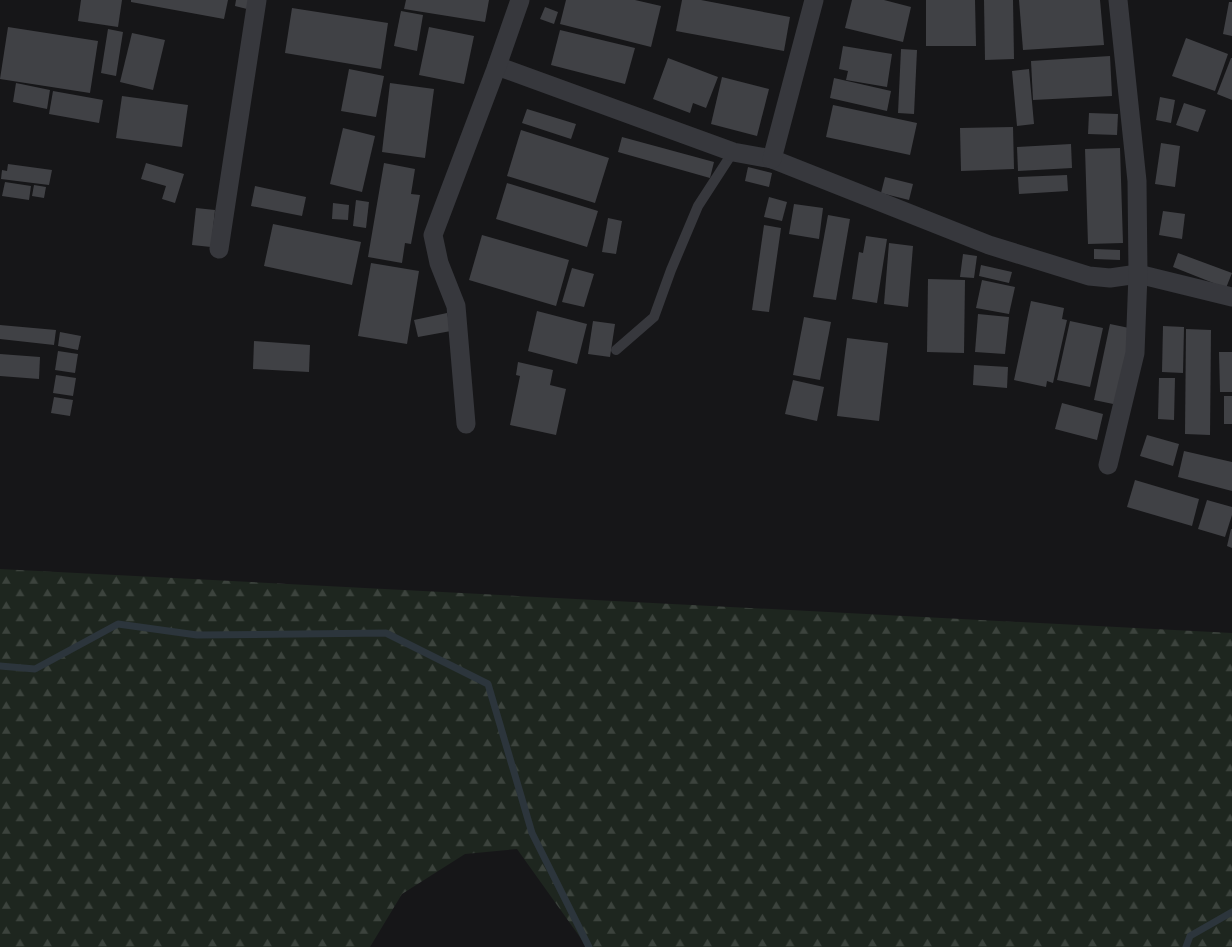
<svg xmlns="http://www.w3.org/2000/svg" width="1232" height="947" viewBox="0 0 1232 947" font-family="'Nunito Sans',sans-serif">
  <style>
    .forest { fill: url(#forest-firs) }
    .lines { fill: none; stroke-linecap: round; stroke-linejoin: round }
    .stream { stroke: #2c353c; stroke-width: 7 }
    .building { fill: #404145 }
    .service { stroke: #37383d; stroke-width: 10 }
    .minor { stroke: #37383d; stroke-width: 19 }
  </style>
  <defs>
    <pattern id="forest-firs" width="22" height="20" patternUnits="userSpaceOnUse" patternTransform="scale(1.25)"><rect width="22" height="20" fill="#1e261f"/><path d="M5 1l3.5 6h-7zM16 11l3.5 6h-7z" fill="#3c433d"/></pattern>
  </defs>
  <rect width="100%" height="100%" fill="#161618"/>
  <path class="forest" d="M0 569 1232 633V947H587L517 849 465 854 402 894 370 947H0Z"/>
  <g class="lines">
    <g class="stream">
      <path d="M0 666 35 669 118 624 197 635 386 633 488 684 532 833 589 947"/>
      <path d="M1186 947 1190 936 1232 912"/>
    </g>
  </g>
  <g class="building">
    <path d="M81 0H122L118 27 78 21Z"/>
    <path d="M131 0H228L224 19 131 2Z"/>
    <path d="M236 0H249L247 9 235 6Z"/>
    <path d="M406 0H489L485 22 404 9Z"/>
    <path d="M566 0H635L661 6 651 47 560 24Z"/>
    <path d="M682 0H701L790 17 784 51 676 31Z"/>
    <path d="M852 0H884L911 7 903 42 845 28Z"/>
    <path d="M926 0H975L976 46H926Z"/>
    <path d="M984 0H1013L1014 59 985 60Z"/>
    <path d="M1019 0H1100L1104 45 1023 50Z"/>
    <path d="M1229 2H1232V36L1223 34Z"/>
    <path d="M545 7 558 12 554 24 540 19Z"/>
    <path d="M292 8 388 23 381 69 285 53Z"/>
    <path d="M401 11 423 15 417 51 394 46Z"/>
    <path d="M8 27 98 41 90 93 0 79Z"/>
    <path d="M429 27 474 36 464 84 419 75Z"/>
    <path d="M108 29 123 32 116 76 101 73Z"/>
    <path d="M560 30 635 48 625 84 551 65Z"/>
    <path d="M132 33 165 40 153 90 120 82Z"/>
    <path d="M1186 38 1228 54 1215 91 1172 76Z"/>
    <path d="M843 46 892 54 887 87 846 80 848 71 839 69Z"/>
    <path d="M901 49 917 50 914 114 898 113Z"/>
    <path d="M1110 56 1112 96 1033 100 1031 61Z"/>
    <path d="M668 58 718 77 706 108 693 103 690 113 653 99Z"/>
    <path d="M1231 58H1232V100L1217 94Z"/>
    <path d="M349 69 384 76 376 117 341 111Z"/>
    <path d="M1029 69 1034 124 1017 126 1012 71Z"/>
    <path d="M722 77 769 89 757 136 711 124Z"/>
    <path d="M834 78 891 91 887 111 830 98Z"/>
    <path d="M16 83 50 90 47 109 13 102Z"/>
    <path d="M390 83 434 89 425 158 382 152Z"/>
    <path d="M53 91 103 100 99 123 49 114Z"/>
    <path d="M122 96 188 105 182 147 116 138Z"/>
    <path d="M1160 97 1175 100 1171 123 1156 120Z"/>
    <path d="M1184 103 1206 110 1198 132 1176 125Z"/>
    <path d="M833 105 917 123 910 155 826 137Z"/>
    <path d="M527 109 576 124 571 139 522 123Z"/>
    <path d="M1089 113 1118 114 1117 135 1088 134Z"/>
    <path d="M1013 127 1014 169 961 171 960 128Z"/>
    <path d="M343 128 375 136 362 192 330 184Z"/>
    <path d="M521 130 609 158 595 203 507 176Z"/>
    <path d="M622 137 714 162 710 178 618 152Z"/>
    <path d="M1161 143 1180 146 1175 187 1155 184Z"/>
    <path d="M1071 144 1072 168 1018 171 1017 147Z"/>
    <path d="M1120 148 1123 243 1088 244 1085 149Z"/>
    <path d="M146 163 184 174 175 203 162 199 166 186 141 179Z"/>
    <path d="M384 163 415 169 411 194 420 195 411 244 405 243 402 263 368 257Z"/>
    <path d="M8 164 52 170 49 185 1 179 2 170 7 171Z"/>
    <path d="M748 167 772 173 769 187 745 181Z"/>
    <path d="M1067 175 1068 191 1019 194 1018 177Z"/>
    <path d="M885 177 913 184 909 200 881 193Z"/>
    <path d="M5 182 31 186 29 200 2 196Z"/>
    <path d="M507 183 598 211 587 247 496 219Z"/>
    <path d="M34 185 46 187 44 198 32 196Z"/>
    <path d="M255 186 306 197 302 216 251 206Z"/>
    <path d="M769 197 787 202 782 221 764 217Z"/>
    <path d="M356 200 369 202 366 228 353 226Z"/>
    <path d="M333 203 349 205 348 220 332 219Z"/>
    <path d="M794 204 823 208 819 239 789 234Z"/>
    <path d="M196 208 215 210 211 247 192 245Z"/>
    <path d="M1163 211 1185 214 1182 239 1159 235Z"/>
    <path d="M828 215 850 219 836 300 813 297Z"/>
    <path d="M608 218 622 221 616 254 602 252Z"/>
    <path d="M273 224 361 242 352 285 264 266Z"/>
    <path d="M764 225 781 228 769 312 752 310Z"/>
    <path d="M482 235 569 260 556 306 469 280Z"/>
    <path d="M866 236 887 239 877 303 852 299 859 252 863 253Z"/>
    <path d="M889 243 913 246 908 307 884 304Z"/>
    <path d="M1094 249 1120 250V260L1094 259Z"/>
    <path d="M1178 253 1232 273 1226 288 1173 267Z"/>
    <path d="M963 254 977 256 974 278 960 277Z"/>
    <path d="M371 263 419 271 407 344 358 336Z"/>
    <path d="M981 265 1012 272 1009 283 979 276Z"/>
    <path d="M572 268 594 274 584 307 562 302Z"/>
    <path d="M928 279 965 280 964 353 927 352Z"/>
    <path d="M982 280 1015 287 1009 314 976 308Z"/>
    <path d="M1031 301 1064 308 1062 319 1067 320 1053 383 1047 381 1046 387 1014 380Z"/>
    <path d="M537 311 587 324 577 364 528 351Z"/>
    <path d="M447 313 451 331 418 337 414 320Z"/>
    <path d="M978 314 1009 317 1005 354 975 352Z"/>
    <path d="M804 317 831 322 820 380 793 375Z"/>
    <path d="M593 321 615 324 610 357 588 354Z"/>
    <path d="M1070 321 1103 328 1090 387 1057 380Z"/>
    <path d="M1110 324 1134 329 1118 405 1094 400Z"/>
    <path d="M0 325 56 330 54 345 0 339Z"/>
    <path d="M1163 326 1184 327 1183 373 1162 372Z"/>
    <path d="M1186 329 1211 330 1210 435 1185 434Z"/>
    <path d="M60 332 81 336 78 350 58 346Z"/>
    <path d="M847 338 888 343 879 421 837 416Z"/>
    <path d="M254 341 310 345 309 372 253 369Z"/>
    <path d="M58 351 78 354 75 373 55 370Z"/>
    <path d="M1219 352H1232V392H1220Z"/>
    <path d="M0 354 40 357 39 379 0 376Z"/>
    <path d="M518 362 553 370 550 385 566 389 556 435 510 425 520 376 516 375Z"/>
    <path d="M974 365 1008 367 1007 388 973 385Z"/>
    <path d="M56 375 76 378 73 396 53 393Z"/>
    <path d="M1159 378H1175L1174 420 1158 419Z"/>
    <path d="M793 380 824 387 817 421 785 414Z"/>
    <rect x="1224" y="396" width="8" height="28"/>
    <path d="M54 397 73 400 70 416 51 413Z"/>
    <path d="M1062 403 1103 414 1097 440 1055 429Z"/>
    <path d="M1147 435 1179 444 1173 466 1140 456Z"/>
    <path d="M1184 451 1232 462V491L1178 477Z"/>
    <path d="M1135 480 1199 499 1192 526 1127 507Z"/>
    <path d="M1207 500 1232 507V515L1225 537 1198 529Z"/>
    <path d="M1231 529H1232V548L1227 546Z"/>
  </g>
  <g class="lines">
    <path class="service" d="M616 350 654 317 671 270 698 206 733 152"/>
    <g class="minor">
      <path d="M497 66 733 152 772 159 989 245 1089 276 1110 278 1138 274 1232 297"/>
      <path d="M772 159 814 0"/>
      <path d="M219 249 257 0"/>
      <path d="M466 424 456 306 439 263 433 235 497 66 520 0"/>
      <path d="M1108 465 1135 353 1138 274 1137 181 1118 0"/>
    </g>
  </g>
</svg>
